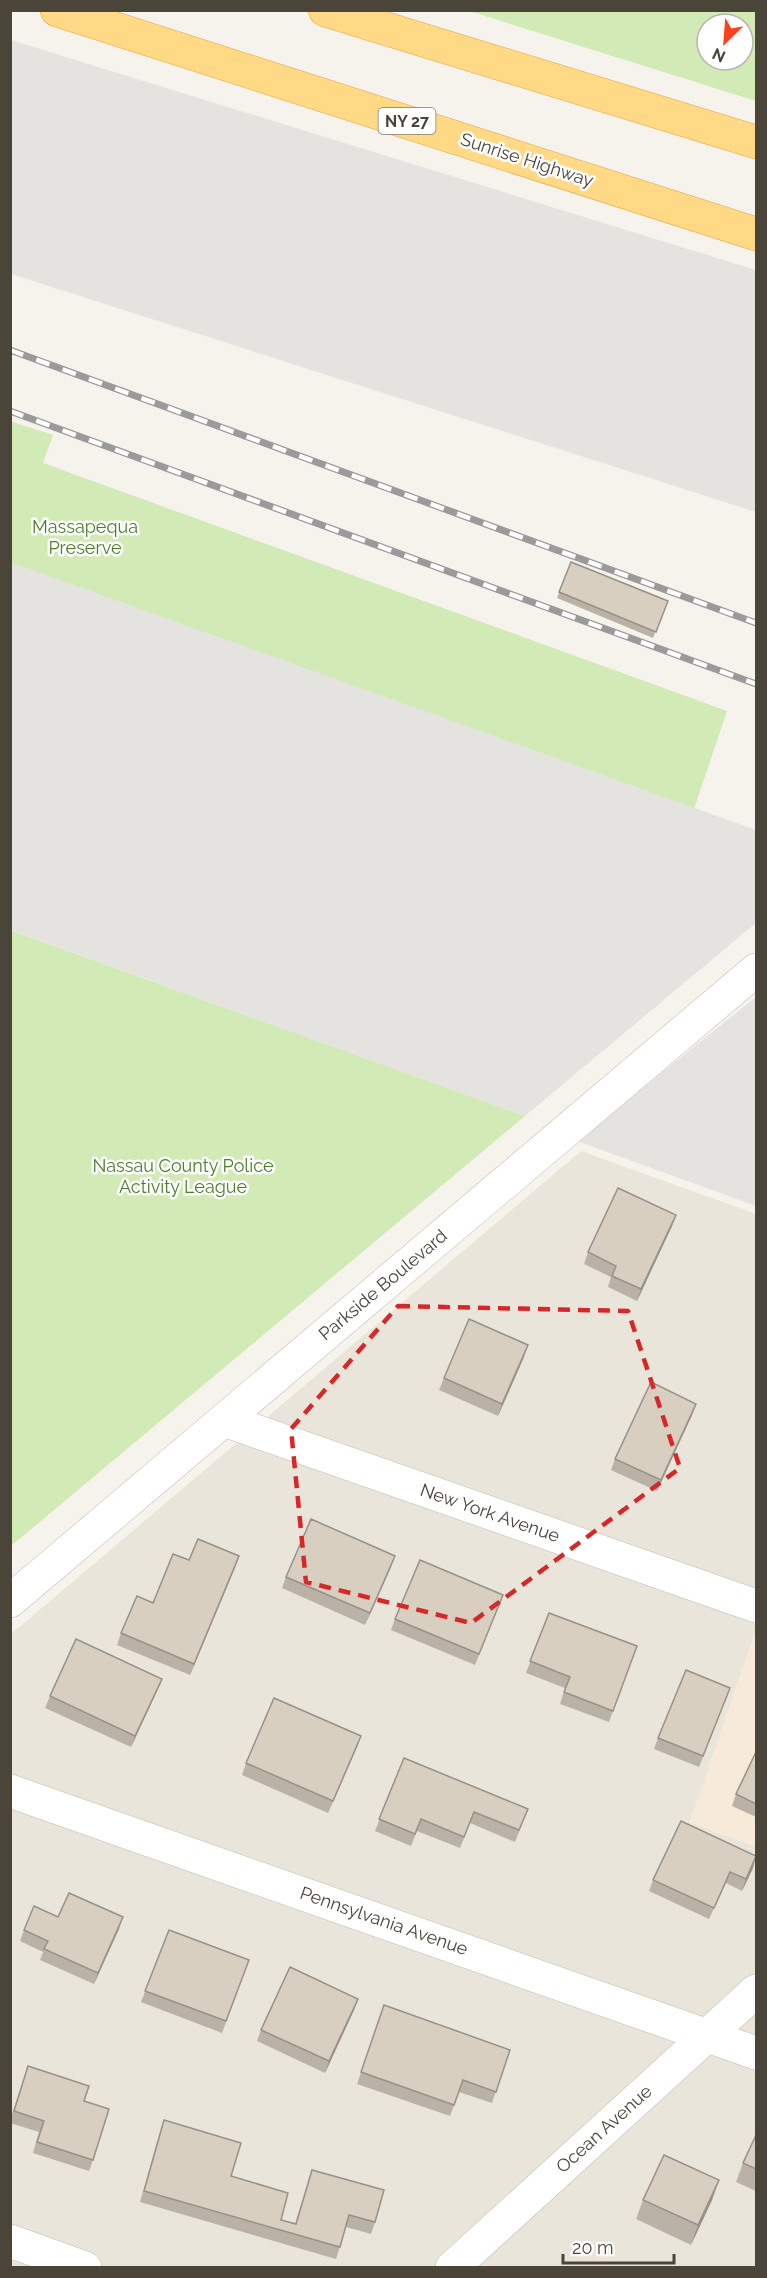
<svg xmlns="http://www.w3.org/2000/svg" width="767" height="2278" viewBox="0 0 767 2278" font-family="Raleway,sans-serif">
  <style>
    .residential { fill: #eae5da }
    .commercial { fill: #f7ead8 }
    .green { fill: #d2eab5; fill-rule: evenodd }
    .parking { fill: #e5e3e0 }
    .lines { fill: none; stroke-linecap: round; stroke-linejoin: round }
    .minor-casing { stroke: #c2bbae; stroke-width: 34 }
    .trunk-casing { stroke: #e0a43c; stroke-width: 34 }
    .minor { stroke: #fff; stroke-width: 33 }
    .trunk { stroke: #ffd985; stroke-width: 33 }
    .rail-casing { stroke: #9a9a9a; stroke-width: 7 }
    .rail { stroke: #fff; stroke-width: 4.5; stroke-dasharray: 14; stroke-linecap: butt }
    .wall { fill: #bab2a6 }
    .shaded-wall { fill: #979187 }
    .building { fill: #d8cfc1; stroke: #979187; stroke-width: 1.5 }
    .marked { fill: none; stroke: #d62828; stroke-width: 4.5; stroke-dasharray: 12 8; stroke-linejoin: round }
    .labels { text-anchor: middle; stroke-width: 5; stroke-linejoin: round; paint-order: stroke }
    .shield { fill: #fff; stroke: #817c74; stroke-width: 1.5 }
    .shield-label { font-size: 16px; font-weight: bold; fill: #4b4439 }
    .street-label { font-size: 18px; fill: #4b4439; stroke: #fff }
    .park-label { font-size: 18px; fill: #4a7f2a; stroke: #fff }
  </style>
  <rect width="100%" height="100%" fill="#f6f3ec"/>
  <path class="residential" d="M581 1151 756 1214V1630L690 1822 756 1847V2267H11L10 1635Z"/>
  <path class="commercial" d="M756 1630V1847L690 1822Z"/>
  <g class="green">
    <path d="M469 11H756V101ZM707 24H743V60H707Z"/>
    <path d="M10 421 53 435 43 463 727 711 692 815 11 569Z"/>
    <path d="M10 930 525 1116 11 1546H10Z"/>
  </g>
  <g class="parking">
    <path d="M11 40 756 270V512L11 274Z"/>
    <path d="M10 562 756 830V923L525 1116 11 930Z"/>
    <path d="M756 997V1206L577 1141Z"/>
  </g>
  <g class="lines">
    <g class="minor-casing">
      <g id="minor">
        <path d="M224 1420 756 1606"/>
        <path d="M10 1601 756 970"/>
        <path d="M10 1791 756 2053"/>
        <path d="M10 2241 85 2268"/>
        <path d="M452 2268 756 1991"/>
      </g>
    </g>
    <g class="trunk-casing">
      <g id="trunk">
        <path d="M57 10 756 234"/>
        <path d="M325 10 756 142"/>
      </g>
    </g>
    <use href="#minor" class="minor"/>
    <use href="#trunk" class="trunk"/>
    <g class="rail-casing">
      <g id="rail">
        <path d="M10 350 756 623"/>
        <path d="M10 411 756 684"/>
      </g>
    </g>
    <use href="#rail" class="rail"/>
  </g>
  <g class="wall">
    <path d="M571 562 668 601 653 638 557 598Z"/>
    <path d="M672 1226 637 1301 608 1287 611 1277 584 1264 588 1252Z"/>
    <path d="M524 1357 498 1416 439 1390 444 1378Z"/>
    <path d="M692 1415 657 1491 611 1470 615 1459Z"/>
    <path d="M239 1556 190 1675 117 1645 121 1633 153 1603 189 1560Z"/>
    <path d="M391 1567 365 1625 282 1588 286 1577Z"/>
    <path d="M503 1595 475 1665 391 1630 395 1619Z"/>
    <path d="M549 1613 637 1646 609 1722 560 1704 565 1688 526 1673Z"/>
    <path d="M162 1679 157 1691 131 1747 45 1708 50 1696Z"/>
    <path d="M730 1688 699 1767 654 1749 658 1738Z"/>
    <path d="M361 1736 328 1813 242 1775 246 1763Z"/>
    <path d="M756 1755V1817L732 1806 736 1794Z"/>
    <path d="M404 1758 528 1809 515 1842 470 1823 460 1848 417 1831 411 1846 375 1831Z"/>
    <path d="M753 1868 742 1891 726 1883 709 1919 649 1891 653 1880Z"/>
    <path d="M58 1917H123L94 1984 40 1960 43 1952 20 1941 24 1930Z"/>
    <path d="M169 1930 249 1960 222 2033 141 2002Z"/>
    <path d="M358 1999 354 2010 325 2073 257 2041 261 2030Z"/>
    <path d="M384 2005 510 2050 492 2103 459 2092 450 2116 357 2084Z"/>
    <path d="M28 2066 84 2101 93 2160 89 2171 33 2153 39 2132 10 2123V2120Z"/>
    <path d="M164 2120 231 2176 281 2220 295 2224 312 2170 375 2222 371 2234 346 2227 336 2259 140 2202 160 2132Z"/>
    <path d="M756 2135V2191L736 2182 743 2163Z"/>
    <path d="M719 2180 712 2200 691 2245 636 2219 643 2200Z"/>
  </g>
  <g class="shaded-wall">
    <path d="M676 1215 672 1226 637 1301 641 1289Z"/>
    <path d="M528 1345 524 1357 498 1416 502 1404Z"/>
    <path d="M696 1404 692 1415 657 1491 661 1480Z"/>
    <path d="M239 1556 235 1568 190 1675 194 1664Z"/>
    <path d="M395 1556 391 1567 365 1625 370 1613Z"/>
    <path d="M162 1679 157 1691 131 1747 135 1736Z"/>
    <path d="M361 1736 357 1747 328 1813 333 1801Z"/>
    <path d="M756 1857 753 1868 742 1891 746 1879Z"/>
    <path d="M123 1917 119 1929 94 1984 98 1973Z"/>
    <path d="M358 1999 354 2010 325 2073 329 2061Z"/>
    <path d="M719 2180 712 2200 691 2245 698 2225Z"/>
  </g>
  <g class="building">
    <path d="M571 562 668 601 656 632 559 592Z"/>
    <path d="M618 1188 676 1215 641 1289 612 1276 616 1266 588 1252Z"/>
    <path d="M469 1319 528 1345 502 1404 444 1378Z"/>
    <path d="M651 1382 696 1404 661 1480 615 1459Z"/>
    <path d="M311 1519 395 1556 370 1613 286 1577Z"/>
    <path d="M198 1539 239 1556 194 1664 121 1633 137 1596 153 1603 173 1554 189 1560Z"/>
    <path d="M420 1560 503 1595 479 1654 395 1619Z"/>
    <path d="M549 1613 637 1646 613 1711 564 1692 570 1677 530 1661Z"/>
    <path d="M76 1639 162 1679 135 1736 50 1696Z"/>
    <path d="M686 1670 730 1688 703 1756 658 1738Z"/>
    <path d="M274 1698 361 1736 333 1801 246 1763Z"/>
    <path d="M755 1754 756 1755V1804L736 1794Z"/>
    <path d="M404 1758 528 1809 519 1830 474 1812 464 1837 421 1819 415 1834 379 1819Z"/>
    <path d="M681 1821 756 1856 746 1879 730 1872 714 1908 653 1880Z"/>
    <path d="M69 1893 123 1917 98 1973 44 1949 48 1941 24 1930 34 1906 58 1917Z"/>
    <path d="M169 1930 249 1960 226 2021 145 1991Z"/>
    <path d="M290 1967 358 1999 329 2061 261 2030Z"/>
    <path d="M384 2005 510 2050 496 2092 463 2080 454 2105 361 2072Z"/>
    <path d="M28 2066 89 2086 84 2101 109 2109 93 2160 37 2142 44 2121 14 2111Z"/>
    <path d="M164 2120 241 2143 231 2176 288 2193 281 2220 296 2224 312 2170 384 2190 375 2222 349 2215 340 2247 144 2191Z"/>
    <path d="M756 2135V2169L743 2163Z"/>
    <path d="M664 2155 719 2180 698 2225 643 2200Z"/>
  </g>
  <path class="marked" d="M398 1306 628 1311 680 1468 471 1623 306 1582 291 1429Z"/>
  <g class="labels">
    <rect class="shield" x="378.5" y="108" width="57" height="26" rx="4.5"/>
    <g class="shield-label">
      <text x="407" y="127">NY 27</text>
    </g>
    <g class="street-label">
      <text transform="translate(527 160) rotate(18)" y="6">Sunrise Highway</text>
      <text transform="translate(383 1285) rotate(-40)" y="6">Parkside Boulevard</text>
      <text transform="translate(490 1513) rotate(19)" y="6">New York Avenue</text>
      <text transform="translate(384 1921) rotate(19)" y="6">Pennsylvania Avenue</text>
      <text transform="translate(604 2129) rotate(-42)" y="6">Ocean Avenue</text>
    </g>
    <g class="park-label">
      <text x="85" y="533">Massapequa<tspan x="85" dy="21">Preserve</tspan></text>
      <text x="183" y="1172">Nassau County Police<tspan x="183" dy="21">Activity League</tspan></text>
    </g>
  </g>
  <rect width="767" height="2278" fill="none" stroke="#4b4439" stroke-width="24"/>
  <g transform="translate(725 42) rotate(205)"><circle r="28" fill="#ffffff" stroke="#b7b4b0" stroke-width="1.5"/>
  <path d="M0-4.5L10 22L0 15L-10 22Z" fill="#fc3f1d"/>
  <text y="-9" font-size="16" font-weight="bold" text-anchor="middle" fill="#4b4439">N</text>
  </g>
  <path d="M563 2254v9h111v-9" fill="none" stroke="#4b4439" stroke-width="3"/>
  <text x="572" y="2254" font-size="18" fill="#4b4439" stroke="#ffffff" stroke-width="4.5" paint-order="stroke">20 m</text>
</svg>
